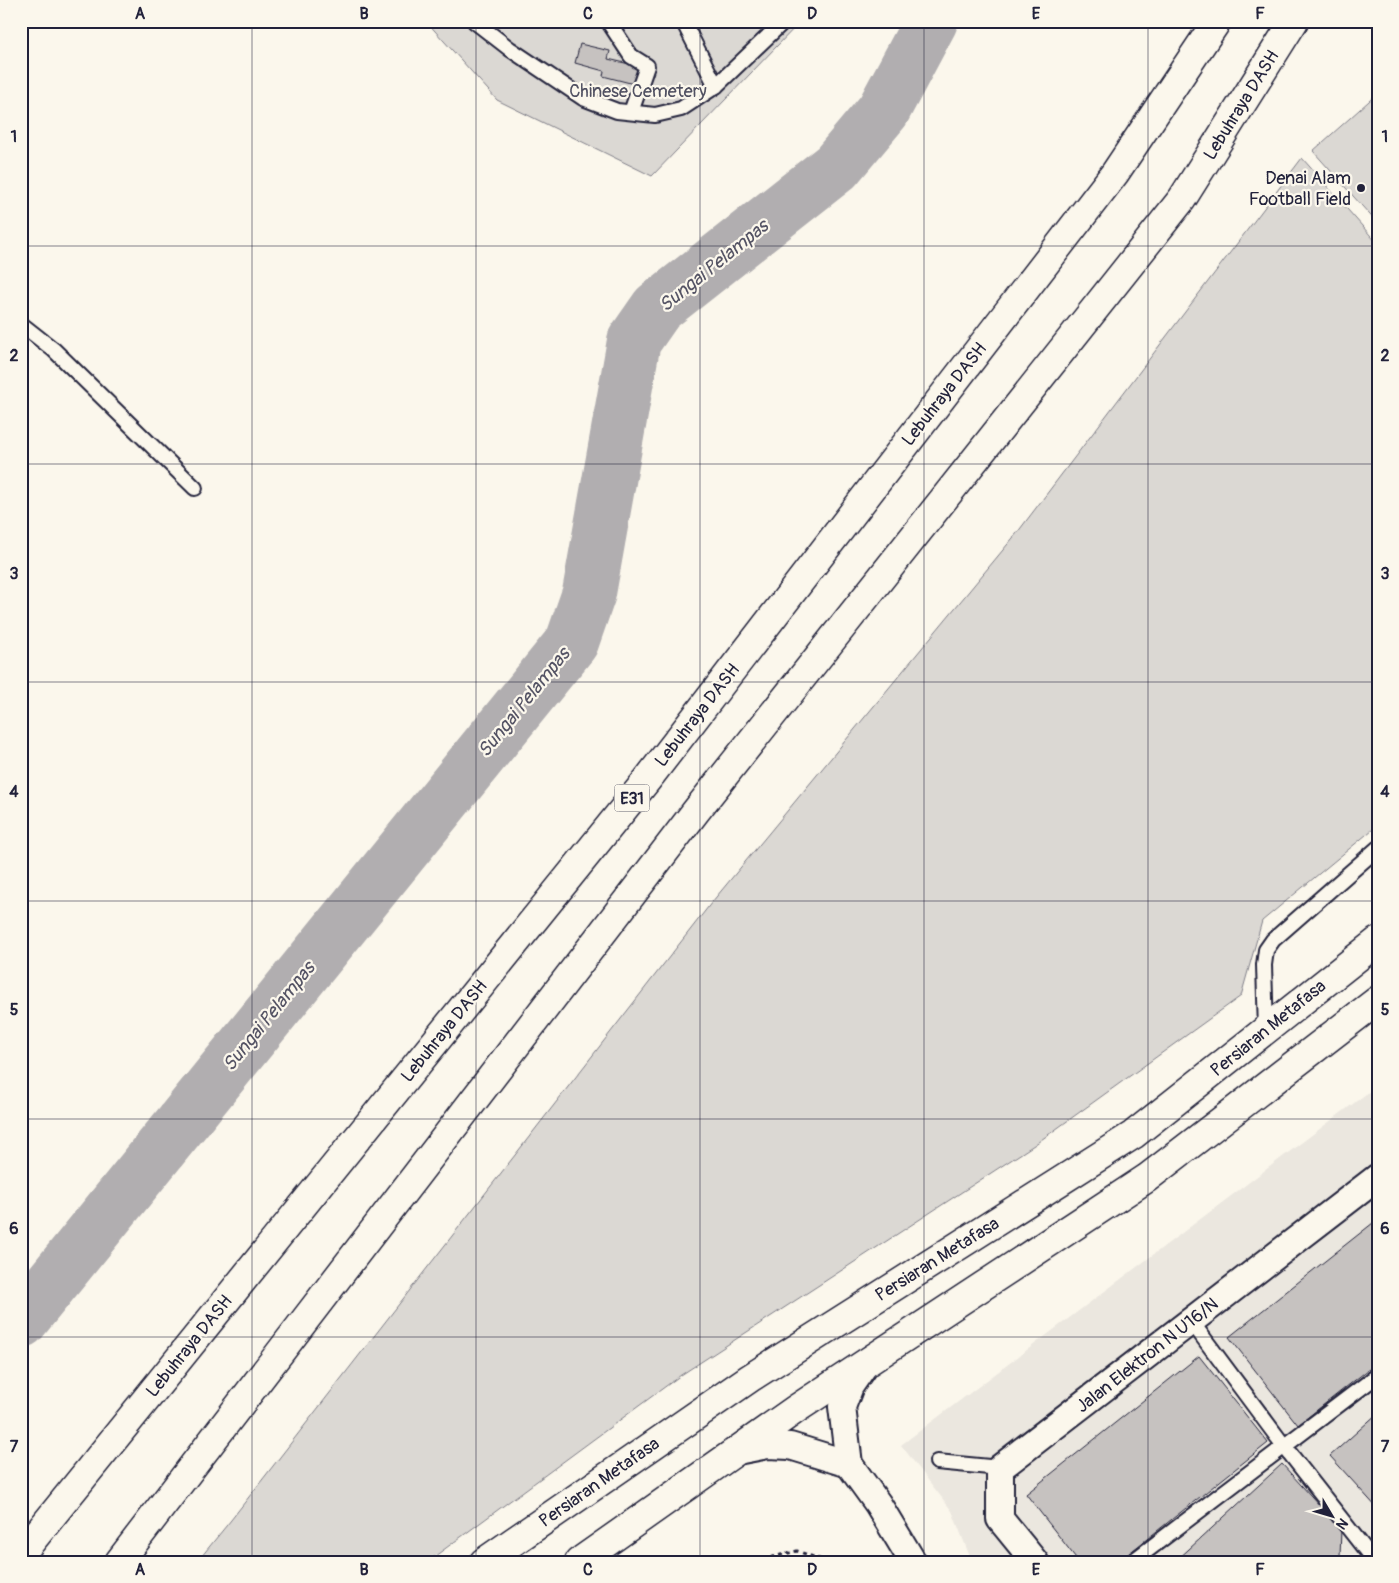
<svg xmlns="http://www.w3.org/2000/svg" width="1399" height="1583" viewBox="0 0 1399 1583" font-family="Pangolin,sans-serif">
  <style>
    .built { fill: #ebe7df }
    .green { fill: #dbd8d3; stroke: #7e7d87 }
    .lines { fill: none; stroke-linecap: round; stroke-linejoin: round }
    .river { stroke: #b1aeb0; stroke-width: 54 }
    .building { fill: #c6c2c0; stroke: #22223b }
    .lane-casing { stroke: #22223b; stroke-width: 18 }
    .street-casing { stroke: #22223b; stroke-width: 30 }
    .secondary-casing { stroke: #22223b; stroke-width: 31 }
    .highway-casing { stroke: #22223b; stroke-width: 31 }
    .path { stroke: #22223b; stroke-width: 3; stroke-dasharray: 4 4; stroke-linecap: butt }
    .lane { stroke: #fbf7ec; stroke-width: 14 }
    .street { stroke: #fbf7ec; stroke-width: 26 }
    .secondary { stroke: #fbf7ec; stroke-width: 28 }
    .highway { stroke: #fbf7ec; stroke-width: 28 }
    .grid { fill: none; stroke: #22223b; stroke-width: 1; stroke-opacity: 0.55 }
    .poi-dot { fill: #22223b; stroke: #fbf7ec; stroke-width: 2 }
    .labels { text-anchor: middle; stroke-width: 4.5; stroke-linejoin: round; paint-order: stroke }
    .shield { fill: #fbf7ec; stroke: #636270; stroke-width: 1 }
    .shield-label { font-size: 16px; font-weight: bold; fill: #22223b }
    .park-label { font-size: 18px; fill: #505061; stroke: #fbf7ec }
    .street-label { font-size: 18px; fill: #22223b; stroke: #fbf7ec }
    .poi-label { font-size: 18px; fill: #22223b; stroke: #fbf7ec; text-anchor: end }
    .water-label { font-size: 19px; font-style: italic; fill: #545364; stroke: #fbf7ec }
    .neatline { fill: none; stroke: #22223b; stroke-width: 2 }
    .grid-label { font-size: 16px; text-anchor: middle; font-weight: bold; fill: #22223b }
  </style>
  <rect width="100%" height="100%" fill="#fbf7ec"/>
  <filter id="ink" filterUnits="userSpaceOnUse"><feTurbulence type="fractalNoise" baseFrequency=".02" numOctaves="2"/><feDisplacementMap in="SourceGraphic" scale="10" xChannelSelector="R" yChannelSelector="G"/><feConvolveMatrix kernelMatrix="1 2 1 2 8 2 1 2 1" color-interpolation-filters="sRGB"/></filter>
  <g filter="url(#ink)">
    <path class="built" d="M1378 1085V1562H972L952 1511 901 1445Z"/>
    <g class="green">
      <path d="M426 21H801L652 176 497 100Z"/>
      <path d="M1378 93V224L1313 151Z"/>
      <path d="M1302 158 1378 244V825L1262 921 1241 996 1034 1145 681 1375 427 1562H197L231 1520 712 902 1017 533Z"/>
    </g>
    <g class="lines">
      <path class="river" d="M21 1321 572 642 589 593 634 341 657 308 836 167 883 111 931 21"/>
    </g>
    <g class="building">
      <path d="M580 44 610 51 608 59 638 66 634 84 603 76 604 71 575 63Z"/>
      <path d="M1378 1219V1362L1298 1425 1229 1337Z"/>
      <path d="M1199 1356 1268 1443 1118 1562H1079L1026 1494Z"/>
      <path d="M1378 1413V1509L1330 1456Z"/>
      <path d="M1282 1464 1341 1529 1340 1557 1335 1562H1177V1560Z"/>
    </g>
    <g class="lines">
      <g class="lane-casing">
        <g id="lane">
          <path d="M474 21 510 49 583 98 617 111 655 115 681 109 716 86 784 21"/>
          <path d="M608 21 631 56 647 66 631 112"/>
          <path d="M683 21 716 86"/>
          <path d="M21 324 54 350 195 488"/>
          <path d="M1266 1030 1264 965 1266 950 1273 940 1378 848"/>
          <path d="M1191 1321 1284 1446 1375 1562"/>
          <path d="M937 1462 1000 1468"/>
          <path d="M1132 1562 1378 1375"/>
        </g>
      </g>
      <g class="street-casing">
        <g id="street">
          <path d="M866 1363 850 1386 842 1407 849 1464 878 1504 913 1562"/>
          <path d="M737 1451 768 1445 790 1446 849 1464"/>
          <path d="M1035 1562 1000 1519V1468L1378 1177"/>
        </g>
      </g>
      <g class="secondary-casing">
        <g id="secondary">
          <path d="M484 1562 750 1378 1133 1135 1378 941"/>
          <path d="M579 1562 796 1409 1147 1178 1378 1000"/>
        </g>
      </g>
      <g class="highway-casing">
        <g id="highway">
          <path d="M21 1554 647 780 1115 173 1217 21"/>
          <path d="M119 1562 696 811 1182 199 1294 21"/>
        </g>
      </g>
      <path class="path" d="M765 1562 769 1558 797 1551 822 1560 823 1562"/>
      <use href="#lane" class="lane"/>
      <use href="#street" class="street"/>
      <use href="#secondary" class="secondary"/>
      <use href="#highway" class="highway"/>
    </g>
  </g>
  <path class="grid" d="M252 21V1562M476 21V1562M700 21V1562M924 21V1562M1148 21V1562M21 246H1378M21 464H1378M21 682H1378M21 901H1378M21 1119H1378M21 1337H1378"/>
  <circle class="poi-dot" cx="1361" cy="188" r="5"/>
  <g class="labels">
    <rect class="shield" x="614.5" y="784.5" width="35" height="27" rx="4"/>
    <g class="shield-label">
      <text x="632" y="804">E31</text>
    </g>
    <g class="park-label">
      <text x="638" y="97">Chinese Cemetery</text>
    </g>
    <g class="street-label">
      <text transform="translate(1241 105) rotate(-58)" y="6">Lebuhraya DASH</text>
      <text transform="translate(944 394) rotate(-52)" y="6">Lebuhraya DASH</text>
      <text transform="translate(697 715) rotate(-52)" y="6">Lebuhraya DASH</text>
      <text transform="translate(1268 1028) rotate(-39)" y="6">Persiaran Metafasa</text>
      <text transform="translate(444 1031) rotate(-51)" y="6">Lebuhraya DASH</text>
      <text transform="translate(937 1259) rotate(-32)" y="6">Persiaran Metafasa</text>
      <text transform="translate(189 1346) rotate(-51)" y="6">Lebuhraya DASH</text>
      <text transform="translate(1147 1355) rotate(-38)" y="6">Jalan Elektron N U16/N</text>
      <text transform="translate(599 1482) rotate(-35)" y="6">Persiaran Metafasa</text>
    </g>
    <g class="poi-label">
      <text x="1351" y="184">Denai Alam<tspan x="1351" dy="21">Football Field</tspan></text>
    </g>
    <g class="water-label">
      <text transform="translate(713 265) rotate(-39)" y="7">Sungai Pelampas</text>
      <text transform="translate(523 702) rotate(-51)" y="7">Sungai Pelampas</text>
      <text transform="translate(268 1016) rotate(-51)" y="7">Sungai Pelampas</text>
    </g>
  </g>
  <rect width="1399" height="1583" fill="none" stroke="#fbf7ec" stroke-width="55"/>
  <g transform="translate(1332 1516) rotate(128)" stroke="#fbf7ec" stroke-width="4" paint-order="stroke">
  <path d="M0-4L9 19L0 12L-9 19Z" fill="#22223b"/>
  <text y="-8" font-size="14" font-weight="bold" text-anchor="middle" fill="#22223b">N</text>
  </g>
  <rect x="28" y="28" width="1344" height="1528" class="neatline"/>
  <g class="grid-label">
    <text x="140" y="19">A</text>
    <text x="364" y="19">B</text>
    <text x="588" y="19">C</text>
    <text x="812" y="19">D</text>
    <text x="1036" y="19">E</text>
    <text x="1260" y="19">F</text>
    <text x="14" y="142">1</text>
    <text x="1385" y="142">1</text>
    <text x="14" y="361">2</text>
    <text x="1385" y="361">2</text>
    <text x="14" y="579">3</text>
    <text x="1385" y="579">3</text>
    <text x="14" y="797">4</text>
    <text x="1385" y="797">4</text>
    <text x="14" y="1015">5</text>
    <text x="1385" y="1015">5</text>
    <text x="14" y="1234">6</text>
    <text x="1385" y="1234">6</text>
    <text x="14" y="1452">7</text>
    <text x="1385" y="1452">7</text>
    <text x="140" y="1575">A</text>
    <text x="364" y="1575">B</text>
    <text x="588" y="1575">C</text>
    <text x="812" y="1575">D</text>
    <text x="1036" y="1575">E</text>
    <text x="1260" y="1575">F</text>
  </g>
</svg>
